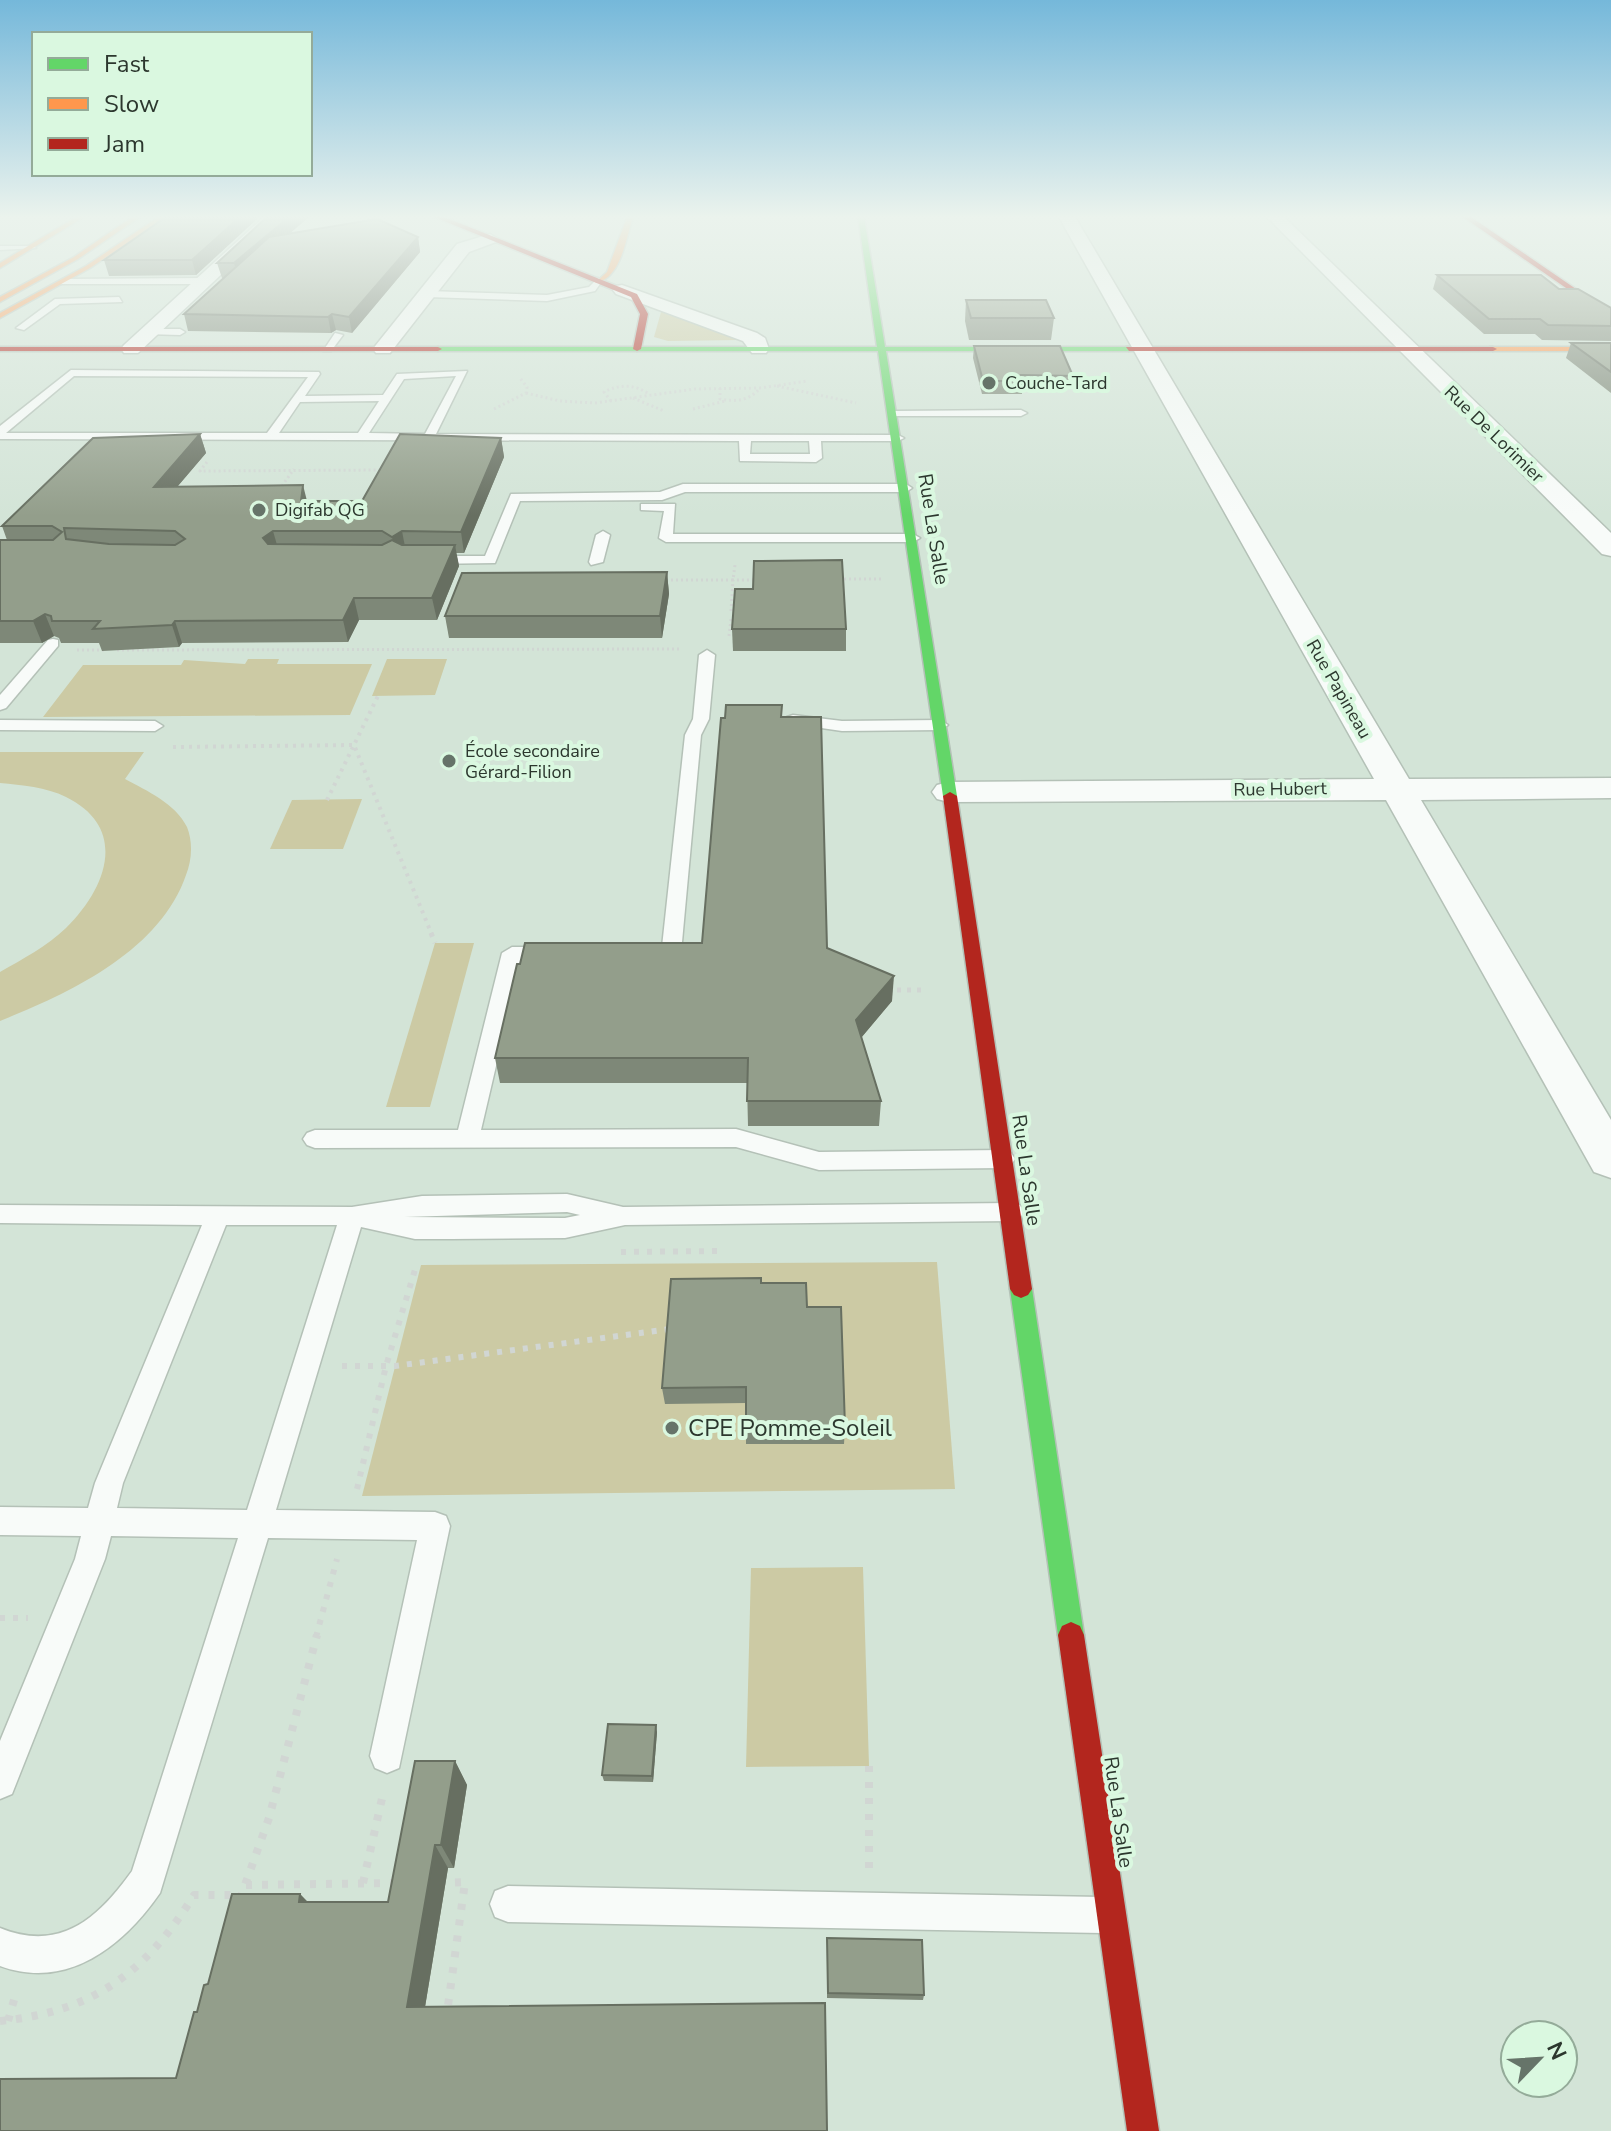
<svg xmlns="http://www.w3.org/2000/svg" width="1611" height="2131" viewBox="0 0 1611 2131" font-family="'Nunito Sans',sans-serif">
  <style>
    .green { fill: #cccaa4 }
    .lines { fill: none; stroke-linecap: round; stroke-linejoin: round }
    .lane-casing { stroke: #b4c1b7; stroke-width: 3 }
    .street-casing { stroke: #b4c1b7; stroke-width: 3 }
    .fast-casing { stroke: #b4c1b7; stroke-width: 3 }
    .slow-casing { stroke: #b4c1b7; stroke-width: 3 }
    .jam-casing { stroke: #b4c1b7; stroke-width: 3 }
    .path-far4 { stroke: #d1d6d3; stroke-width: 3; stroke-dasharray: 2 3; stroke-linecap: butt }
    .path-far3 { stroke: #d1d6d3; stroke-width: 4; stroke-dasharray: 3 5; stroke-linecap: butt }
    .path-far2 { stroke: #d1d6d3; stroke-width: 5; stroke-dasharray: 4 6; stroke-linecap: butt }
    .path-far1 { stroke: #d1d6d3; stroke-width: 6; stroke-dasharray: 5 8; stroke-linecap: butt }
    .path { stroke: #d1d6d3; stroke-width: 8; stroke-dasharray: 6 10; stroke-linecap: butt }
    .lane { fill: #f8fbf9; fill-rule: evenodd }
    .street { fill: #f8fbf9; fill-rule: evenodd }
    .fast { fill: #63d668; fill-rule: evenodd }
    .slow { fill: #ff974d; fill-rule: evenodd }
    .jam { fill: #b3261e; fill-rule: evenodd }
    .wall { fill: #7e8878 }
    .shaded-wall { fill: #676f61 }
    .building { fill: #939e8b; stroke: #676f61; stroke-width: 2; fill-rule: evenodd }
    .poi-dot { fill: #667469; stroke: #daf8e0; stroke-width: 3 }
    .labels { text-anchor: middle; stroke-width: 8; stroke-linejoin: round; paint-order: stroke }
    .far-poi-label { font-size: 18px; fill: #2c372e; stroke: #daf8e0; text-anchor: start }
    .far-street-label { font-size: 18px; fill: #2c372e; stroke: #daf8e0 }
    .street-label { font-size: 20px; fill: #2c372e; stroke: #daf8e0 }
    .near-poi-label { font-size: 24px; fill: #2c372e; stroke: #daf8e0; text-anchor: start }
  </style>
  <rect width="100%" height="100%" fill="#d3e4d7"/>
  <g class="green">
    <path d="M671 311 739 339V340L668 341 654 337 661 312Z"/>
    <path d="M248 659H279L277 664H372L350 715 43 717 83 665H181L184 660 245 664Z"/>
    <path d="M387 659H447L435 695 372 696Z"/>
    <path d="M0 752H144L125 779C147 791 175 803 187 827 193 842 192 860 186 875 160 951 70 993 0 1021V972C23 959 47 946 66 928 107 888 129 828 66 797 46 787 22 785 0 783Z"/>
    <path d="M362 799 343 849H270L292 800Z"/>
    <path d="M435 943H474L430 1107H386Z"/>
    <path d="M937 1262 955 1489 362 1496 421 1265Z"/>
    <path d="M863 1567 869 1766 746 1767 751 1568Z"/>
  </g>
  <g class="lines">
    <g class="lane-casing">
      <g id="lane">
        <path d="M0 246H32L36 248 0 250Z"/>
        <path d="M598 278 602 281 595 291 547 301 427 297 422 294 427 291 547 295 589 287Z"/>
        <path d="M64 279 205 278 209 281 205 284H61Z"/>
        <path d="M119 297 122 302 60 304 24 330 16 328 55 299Z"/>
        <path d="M148 329H180L185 332 180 335 145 334Z"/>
        <path d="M335 333 343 335 331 351H323Z"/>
        <path d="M71 370 319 372 320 374 305 396 383 395 397 374 467 371 436 434 898 435 904 438 898 441H821L822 458 816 462 740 461 739 441 0 439V426ZM74 376 308 377 267 433H6ZM456 376 425 434 369 433 404 379ZM379 401 358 433H279L300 402ZM751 441H809L810 454H750Z"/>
        <path d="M894 411 1021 410 1027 413 1021 416H890L888 414Z"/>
        <path d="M683 484H906L912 488 906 492H685L662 500 520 501 495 563 428 564 421 560 428 556H485L511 494 660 492Z"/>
        <path d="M641 504H675L673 534H913L920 538 913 542H666L659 538 664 511 641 510Z"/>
        <path d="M603 531 610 535 603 562 591 565 589 562 596 535Z"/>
        <path d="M53 639 58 640V646L6 708 0 710V695L48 640Z"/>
        <path d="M707 650 715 655 709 719 701 735 681 953C674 963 651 963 644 953L647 948 662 947 685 735 693 719 699 655Z"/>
        <path d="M793 715 842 721 940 720 948 725 940 730 842 731 787 723V717Z"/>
        <path d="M0 720 155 721 163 726 155 731 0 730Z"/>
        <path d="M512 947H552L562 953 552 959H521L481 1130 736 1129 819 1152 1003 1150 1011 1153 1015 1159 1011 1165 1003 1168 819 1170 736 1147 315 1148 307 1145 303 1139 307 1133 315 1130H458L502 953Z"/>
        <path d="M567 1194 623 1207 1011 1203 1020 1205 1023 1212 1020 1219 1011 1221 625 1225 565 1238 451 1239H415L361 1227 276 1510 435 1512 446 1516 450 1526 399 1768 387 1773 375 1768 370 1756 417 1540 268 1538 160 1893C124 1945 68 1991 0 1966V1928C61 1953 99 1917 132 1871L238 1538 111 1536 105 1559 12 1794 0 1799V1741L75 1559 81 1536 0 1535V1507L88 1508 95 1483 202 1225 0 1223V1205L352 1207 422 1196ZM567 1212 580 1215 565 1218 404 1217ZM226 1225H337L247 1510 117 1508 123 1483Z"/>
        <path d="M508 1886 1102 1897 1115 1902 1120 1915 1115 1928 1102 1933 508 1922 495 1917 490 1904 495 1891Z"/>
      </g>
    </g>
    <g class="street-casing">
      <g id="street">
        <path d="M264 217H282L138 353H124L121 349 124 345Z"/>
        <path d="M1059 217H1075L1409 779 1611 778V798L1421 800 1611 1120V1178L1594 1172 1386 800 949 802 937 799 932 792 937 785 949 782 1374 779Z"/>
        <path d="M1267 217H1284L1611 533V556L1602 554Z"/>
        <path d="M490 234 498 239 496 242 469 252 390 353H376L373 349 376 345 457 244Z"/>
        <path d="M622 285 757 333 765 338 769 349 766 353H752L743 341 616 294 613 290 616 286Z"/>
      </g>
    </g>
    <g class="fast-casing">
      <g id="fast">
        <path d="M858 217H864L885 347H1129L1133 349 1129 351H886L957 796 950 800 943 796 878 351H438L434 349 438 347H877Z"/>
        <path d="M1021 1280 1028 1283 1032 1289 1084 1635 1080 1644 1071 1648 1062 1644 1058 1635 1010 1289 1014 1283Z"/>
      </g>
    </g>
    <g class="slow-casing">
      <g id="slow">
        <path d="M76 217H84L0 268V263Z"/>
        <path d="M132 217H140L78 259 0 302V297L74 257Z"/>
        <path d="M158 217H166L90 268 0 318V313L86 266Z"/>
        <path d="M627 217H633C626 238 621 279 595 283L607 272Z"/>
        <path d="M1490 347H1611V351H1493Z"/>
      </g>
    </g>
    <g class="jam-casing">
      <g id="jam">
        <path d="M434 217H444L637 294 648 314 641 349 637 351 633 349 640 314 631 297Z"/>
        <path d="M1463 217H1471L1611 313V319Z"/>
        <path d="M0 347H438L442 349 438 351H0Z"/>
        <path d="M1126 347H1493L1497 349 1493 351H1129Z"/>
        <path d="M950 792 957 796 1032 1289 1028 1295 1021 1298 1014 1295 1010 1289 943 796Z"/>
        <path d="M1071 1622 1080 1626 1084 1635 1159 2131H1127L1058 1635 1062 1626Z"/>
      </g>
    </g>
    <g class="path-far4">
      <path d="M777 386 856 403"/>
      <path d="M720 388V399C736 402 749 401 760 388"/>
      <path d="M526 393 560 401 595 403 695 389 760 388 807 381"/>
      <path d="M633 398 664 411"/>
      <path d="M611 401 604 392C620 384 634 384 649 394"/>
      <path d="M494 409 526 393 527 387 520 378"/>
      <path d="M693 409 725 401"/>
      <path d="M207 462 200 471 383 470"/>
      <path d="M279 490 294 469"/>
      <path d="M839 579H883"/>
      <path d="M661 580H733L735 565"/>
      <path d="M731 611 733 580H757"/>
      <path d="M729 636 731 619"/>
      <path d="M77 650H107"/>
      <path d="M117 650 679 649"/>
    </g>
    <g class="path-far3">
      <path d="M173 747 354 745 432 935"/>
      <path d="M327 800 378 696"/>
    </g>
    <g class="path-far2">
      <path d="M431 933 435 943"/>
      <path d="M887 990H926"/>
    </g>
    <g class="path-far1">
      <path d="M621 1252 719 1251"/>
      <path d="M342 1366H395L670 1329"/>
      <path d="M357 1489 386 1366 417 1263"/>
      <path d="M0 1618H28"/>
      <path d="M316 1637 337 1559"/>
    </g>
    <g class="path">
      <path d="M869 1766V1869"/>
      <path d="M363 1883 383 1794"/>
      <path d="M439 1883 465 1882 447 2013"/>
      <path d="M246 1885 397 1883"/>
      <path d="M240 1899 269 1818 317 1635"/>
      <path d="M0 2021C92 2012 146 1973 194 1895H237"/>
      <path d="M8 2021 16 1993"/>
    </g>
    <use href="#lane" class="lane"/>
    <use href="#street" class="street"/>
    <use href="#fast" class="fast"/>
    <use href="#slow" class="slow"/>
    <use href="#jam" class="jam"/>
  </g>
  <g class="wall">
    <path d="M166 217H259L196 275 109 276 104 260Z"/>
    <path d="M291 233 418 237 420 252 352 333 336 330 331 333 188 331 184 314 223 278H222L217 263Z"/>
    <path d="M1437 275 1611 308V341L1542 340 1535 334H1484L1433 289Z"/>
    <path d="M966 300 1054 318 1051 340H969L965 321Z"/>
    <path d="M1571 343H1611V393L1566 358Z"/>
    <path d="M974 346 1073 376 1071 388H1022V394H982L973 358Z"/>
    <path d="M200 434 206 453 177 487 307 501H362L501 438 504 457 464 553H456L459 566 437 620H359L348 642 182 643 179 647 102 651 99 643H61L59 638 54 636 42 643H0V540H7L2 526Z"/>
    <path d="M667 572 669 594 662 638H449L445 616Z"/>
    <path d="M753 589 846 629V651H733L732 629Z"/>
    <path d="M782 705V717L827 948 892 1001 861 1038 881 1101 879 1126H748L747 1083H500L495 1058 702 943 725 718Z"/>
    <path d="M761 1283 807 1307 845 1427 844 1444H746V1403L665 1404 662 1388Z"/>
    <path d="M657 1732 653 1782 604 1781 602 1775Z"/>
    <path d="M455 1761 467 1785 454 1868H448L425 2007 176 2078 197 2012 208 1984 300 1894 308 1902H388Z"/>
    <path d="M827 1938 924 1995 923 2000 827 1998Z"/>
  </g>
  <g class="shaded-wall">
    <path d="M240 217H259L196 275 192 260Z"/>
    <path d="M289 217H309L238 278 234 263Z"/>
    <path d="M418 237 420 252 352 333 349 317Z"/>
    <path d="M332 314 336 330 331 333 328 317Z"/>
    <path d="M200 434 206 453 160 507 154 487Z"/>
    <path d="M501 438 504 457 464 553 461 532Z"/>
    <path d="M303 485 308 505 301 501Z"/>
    <path d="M273 531 279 552 269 558 263 538Z"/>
    <path d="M402 531 406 552 396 558 392 537Z"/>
    <path d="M455 545 459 566 437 620 432 598Z"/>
    <path d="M667 572 669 594 662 638 660 616Z"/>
    <path d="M354 598 359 620 348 642 343 620Z"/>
    <path d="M45 614 54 636 42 643 33 621Z"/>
    <path d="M175 621 182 643 179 647 172 625Z"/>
    <path d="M894 976 892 1001 855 1045 856 1020Z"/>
    <path d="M656 1725 657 1732 653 1782 652 1776Z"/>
    <path d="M455 1761 467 1785 454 1868 441 1845Z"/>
    <path d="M435 1845 448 1868 422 2025 407 2007Z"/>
    <path d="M300 1894 319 1915 299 1902Z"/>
  </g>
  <g class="building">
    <path d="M166 217H240L192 260H104Z"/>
    <path d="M267 217H289L234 263H217Z"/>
    <path d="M377 219 418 237 349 317 332 314 328 317 184 314 269 237Z"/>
    <path d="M1437 275H1541L1559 289H1578L1611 308V326L1548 325 1540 319H1489Z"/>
    <path d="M966 300H1046L1054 318H971Z"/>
    <path d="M1571 343H1611V372Z"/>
    <path d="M974 346H1060L1073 376 1021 375 1023 381H983Z"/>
    <path d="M200 434 154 487 303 485 301 501H362L400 434 501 438 461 532 402 531 392 537 382 531H273L263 538 268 544 382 545 392 540 402 545H455L432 598H354L343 620 175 621 172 625 93 629 100 621H52L51 616 45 614 33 621H0V540H53L62 532 52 526H2L93 438ZM64 528 175 531 185 539 175 545 109 544 66 539Z"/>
    <path d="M842 560 846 629H732L735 589H753L754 561Z"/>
    <path d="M667 572 660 616H445L462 573Z"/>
    <path d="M726 705H782L781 717H821L827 948 894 976 856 1020 881 1101H747L748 1058H495L517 964H520L525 943H702L721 718H725Z"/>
    <path d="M761 1278V1283H806L807 1307H841L845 1427 746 1428V1387L662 1388 671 1279Z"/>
    <path d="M608 1724 656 1725 652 1776 602 1775Z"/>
    <path d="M415 1761H455L441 1845H435L407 2007 825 2003 827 2131H0V2079L176 2078 194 2012H197L204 1985 208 1984 232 1894H300L299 1902H388Z"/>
    <path d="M827 1938 922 1940 924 1995 828 1993Z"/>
  </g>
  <linearGradient id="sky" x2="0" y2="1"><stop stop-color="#75b8da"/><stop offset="0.42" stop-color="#ebf3ed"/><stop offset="1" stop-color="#ebf3ed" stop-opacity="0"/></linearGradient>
  <rect width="1611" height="516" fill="url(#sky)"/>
  <g class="poi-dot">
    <circle cx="989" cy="383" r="8"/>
    <circle cx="259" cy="510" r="8"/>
    <circle cx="449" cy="761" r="8"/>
    <circle cx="672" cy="1428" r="8"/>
  </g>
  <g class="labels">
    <g class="far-poi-label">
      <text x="1005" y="389">Couche-Tard</text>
      <text x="275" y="516">Digifab QG</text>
      <text x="465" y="757">École secondaire<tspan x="465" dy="21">Gérard-Filion</tspan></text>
    </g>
    <g class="far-street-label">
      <text transform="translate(1494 434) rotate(44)" y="6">Rue De Lorimier</text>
      <text transform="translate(1339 689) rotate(60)" y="6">Rue Papineau</text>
      <text transform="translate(1280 789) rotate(-1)" y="6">Rue Hubert</text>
    </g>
    <g class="street-label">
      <text transform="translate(934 529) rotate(81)" y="7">Rue La Salle</text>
      <text transform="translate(1027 1170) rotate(82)" y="7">Rue La Salle</text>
      <text transform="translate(1119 1812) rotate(82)" y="7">Rue La Salle</text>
    </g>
    <g class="near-poi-label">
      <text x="688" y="1436">CPE Pomme-Soleil</text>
    </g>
  </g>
  <rect x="32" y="32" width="280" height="144" fill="#daf8e0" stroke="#94ab99" stroke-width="2"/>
  <rect x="48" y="58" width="40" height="12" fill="#63d668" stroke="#94ab99" stroke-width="2"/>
  <text x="104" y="72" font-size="24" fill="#2c372e">Fast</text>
  <rect x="48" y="98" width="40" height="12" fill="#ff974d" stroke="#94ab99" stroke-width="2"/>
  <text x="104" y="112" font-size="24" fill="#2c372e">Slow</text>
  <rect x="48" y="138" width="40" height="12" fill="#b3261e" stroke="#94ab99" stroke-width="2"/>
  <text x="104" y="152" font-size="24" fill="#2c372e">Jam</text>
  <g transform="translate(1539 2059) rotate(65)"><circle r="38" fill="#daf8e0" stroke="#94ab99" stroke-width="2"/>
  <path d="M0-6L14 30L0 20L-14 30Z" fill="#667469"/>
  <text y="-12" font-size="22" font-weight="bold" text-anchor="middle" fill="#2c372e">N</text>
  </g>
</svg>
